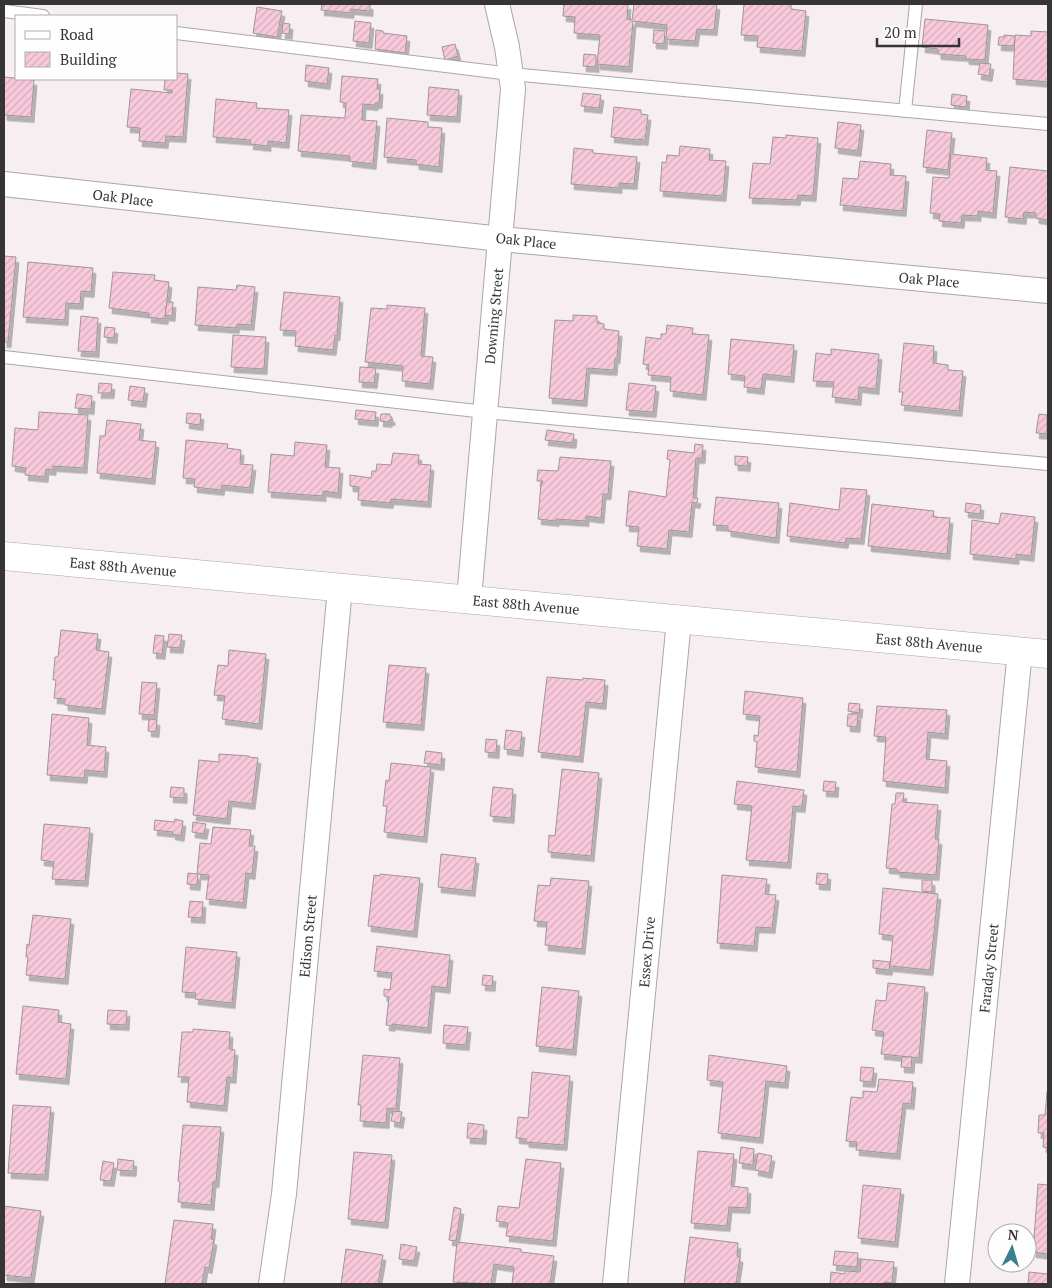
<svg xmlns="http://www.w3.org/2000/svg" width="1052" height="1288" viewBox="0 0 1052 1288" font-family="'PT Serif',serif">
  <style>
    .building { fill: url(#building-hatch); stroke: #9e9699; filter: url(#shadow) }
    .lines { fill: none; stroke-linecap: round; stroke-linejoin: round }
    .service-casing { stroke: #ada5a8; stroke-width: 14 }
    .minor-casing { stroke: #ada5a8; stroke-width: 26 }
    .secondary-casing { stroke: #ada5a8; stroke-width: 29 }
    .service { stroke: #fff; stroke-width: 12 }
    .minor { stroke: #fff; stroke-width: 24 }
    .secondary { stroke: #fff; stroke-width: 28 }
    .labels { text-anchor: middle; stroke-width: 4.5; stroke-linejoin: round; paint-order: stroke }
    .street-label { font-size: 14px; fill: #373435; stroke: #fefefe }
  </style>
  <defs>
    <pattern id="building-hatch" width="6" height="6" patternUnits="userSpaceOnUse" patternTransform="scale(1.25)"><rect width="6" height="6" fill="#f8c8db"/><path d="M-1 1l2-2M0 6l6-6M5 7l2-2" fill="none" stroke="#d5acbd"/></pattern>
    <filter id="shadow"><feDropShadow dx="3" dy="5.5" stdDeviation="0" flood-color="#0004"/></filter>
  </defs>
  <rect width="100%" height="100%" fill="#f6eef1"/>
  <g class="building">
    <path d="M322 4H370V11L351 9V13L321 10Z"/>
    <path d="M564 4H628L627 19 632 20 634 4H717L714 30 697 29 695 41 666 39 667 25 633 21 629 67 597 64 600 35 574 33 575 17 563 16Z"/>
    <path d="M744 4H791V9L806 11 802 51 757 47 758 36 741 35Z"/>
    <path d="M257 7 282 11 277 37 253 33Z"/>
    <path d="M925 19 988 25 985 60 966 59V56L938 54V49L922 47Z"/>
    <path d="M355 21 371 23 369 43 353 41Z"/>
    <path d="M283 23 290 24 289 34 282 33Z"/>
    <path d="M376 30 383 31V33L407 36 405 53 375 49Z"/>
    <path d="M654 30 665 31 664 44 653 43Z"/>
    <path d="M1031 31 1048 32V82L1013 79 1015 35 1031 36Z"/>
    <path d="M1004 35 1015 36 1014 46 998 45 999 37H1004Z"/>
    <path d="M455 44 458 56 445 60 442 47Z"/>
    <path d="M584 54 596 55V67L583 66Z"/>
    <path d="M980 63 991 64 989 76 978 74Z"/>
    <path d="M306 65 329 68 327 84 305 81Z"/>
    <path d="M176 73 188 74 183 137 166 136 165 143 139 141 140 128 127 127 131 89 172 93V90H164L165 79H176Z"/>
    <path d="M342 76 378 79 377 89H380L379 103H375V105L363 104 362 120 377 121 373 164 349 161 350 156 298 151 301 115 345 118 346 103 340 102Z"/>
    <path d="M4 77 34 80 31 117 4 115Z"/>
    <path d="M429 87 459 90 457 117 427 115Z"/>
    <path d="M583 93 601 95 599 108 581 106Z"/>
    <path d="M952 94 967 96 966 107 951 105Z"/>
    <path d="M216 99 257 103 256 108 289 110 286 143 268 141V146L250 144 251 140 213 137Z"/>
    <path d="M614 107 641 110V114L648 115 645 140 638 139V140L611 137Z"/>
    <path d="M387 118 428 122V127L442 128 439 167 416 164V160L384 157Z"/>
    <path d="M838 122 861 125 858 151 835 148Z"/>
    <path d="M927 130 952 133 948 170 923 167Z"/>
    <path d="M786 135 818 138 813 196 798 195 797 200 749 198 753 163 770 164 773 137 786 138Z"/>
    <path d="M680 146 710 149 709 160 726 161 723 196 660 191 662 162 666 163 667 155 679 156Z"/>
    <path d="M574 148 593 150V153L637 157 634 184 619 183V188L571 184Z"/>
    <path d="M951 154 987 158 986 170 997 171 993 213 978 211V216L962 215 961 223 939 221 940 214 930 213 933 177 949 178Z"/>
    <path d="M860 161 891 164 890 175 906 176 903 211 840 205 843 178 858 179Z"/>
    <path d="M1010 167 1048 171V220L1036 218V213L1024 212 1023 219 1005 217Z"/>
    <path d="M4 256 16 257 8 342H4Z"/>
    <path d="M28 262 93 268 91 292 81 291 80 304 66 303 65 320 23 317Z"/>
    <path d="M113 272 155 275 154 280 169 282 165 319 148 317 149 313 109 308Z"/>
    <path d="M237 285 255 287 251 325 237 324 236 328 195 325 198 287 236 290Z"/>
    <path d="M284 292 340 297 337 335H335L333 350 295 346 296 331 280 330Z"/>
    <path d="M167 302H173L172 316 165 315Z"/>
    <path d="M387 305 425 308 421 356 433 357 430 384 402 381 403 366 365 362 371 308 387 309Z"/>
    <path d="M573 315 597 316V323L604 324V329L619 331 617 358H615L614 370 587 368 584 401 549 398 555 320 573 321Z"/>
    <path d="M81 316 98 318 96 352 78 351Z"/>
    <path d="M667 325 693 328 692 334 709 335 703 395 670 391 671 377 648 375 649 365 643 364 646 337 661 339V334H666Z"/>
    <path d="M105 327 115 328 114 338 104 337Z"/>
    <path d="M233 335 266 337 264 369 231 367Z"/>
    <path d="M731 339 794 345 791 377 763 374 761 389 744 387 745 376 728 374Z"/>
    <path d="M904 343 934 346 933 363 948 365V370L963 371 959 411 901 405 903 392H899Z"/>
    <path d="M831 349 879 354 876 389 859 387 858 400 832 397 834 382 813 381 816 353 831 355Z"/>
    <path d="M360 367 376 368 374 383 359 382Z"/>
    <path d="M99 383 112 384 111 393H98Z"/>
    <path d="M629 383 656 386 653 412 626 410Z"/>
    <path d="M130 386 145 388 143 402 128 400Z"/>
    <path d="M77 394 92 396 91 409 75 408Z"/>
    <path d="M356 410 376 412 375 421 355 419Z"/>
    <path d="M39 412 88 415 84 468 53 466V470L46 469 45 477 25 475 26 468 12 466 15 428 38 430Z"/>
    <path d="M187 413 201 414 200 425 186 423Z"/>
    <path d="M381 414H390V417H392V420H389V422L380 421Z"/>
    <path d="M1039 414 1047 415V434L1036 433Z"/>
    <path d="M107 420 141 424 139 440 156 442 152 479 97 473 100 436H105Z"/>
    <path d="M547 430 574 434 573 443 545 440Z"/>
    <path d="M186 440 228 444 227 448 241 450 240 464 253 465 250 488 222 485 221 490 194 487 195 479 183 478Z"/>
    <path d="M295 442 327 445 325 467 340 468 338 493 323 491V496L268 492 271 454 294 456Z"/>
    <path d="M695 444 703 445 702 458H696L693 498H698L697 503 692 502 689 532 669 530 667 549 637 546 639 527 626 526 629 491 666 497 670 460 667 459 668 450 694 453Z"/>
    <path d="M393 453 419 455 418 464 431 465 428 502 391 499 390 503 358 500 359 487 350 486V475L371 478 372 471H376L377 464 391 465Z"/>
    <path d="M735 456 748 457 747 466 735 465Z"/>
    <path d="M560 457 611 461 608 494H603L601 518 586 516V521L556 519V521L538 519 541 484H542L543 481H537L538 470 558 471Z"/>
    <path d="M841 488 867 490 861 539 846 538 845 543 787 536 790 503 839 510Z"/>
    <path d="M716 497 779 503 776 538 728 531V526L713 525Z"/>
    <path d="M966 503 981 505 980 514 965 512Z"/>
    <path d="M872 504 934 511 933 517 950 518 947 554 868 546Z"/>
    <path d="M1001 513 1035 517 1031 556 1016 554V559L970 554 972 520 999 524Z"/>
    <path d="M61 630 98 634 96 650 109 652 102 709 65 705V699L54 698 56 680H53L55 657H58Z"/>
    <path d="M169 634 182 635 180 648 167 647Z"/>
    <path d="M155 635 164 636 162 654 153 653Z"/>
    <path d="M229 650 266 654 259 724 222 719 225 696 214 695 218 665 228 666Z"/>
    <path d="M389 665 426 668 421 725 383 722Z"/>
    <path d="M547 677 583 680V678L605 680 603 704 586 702 580 757 538 752Z"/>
    <path d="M142 682 157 683 154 715 139 714Z"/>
    <path d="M745 691 803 698 797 772 755 767 757 742 754 741V735L758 736 760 716 743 714Z"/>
    <path d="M849 703 860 704 859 713 848 711Z"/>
    <path d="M877 706 947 710 945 734 928 732 926 759 947 761 945 788 883 781 886 737 874 736Z"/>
    <path d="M52 714 89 718 87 745 106 747 104 772 85 770 84 778 47 775Z"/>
    <path d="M848 714H858L857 727 847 726Z"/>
    <path d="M149 719 157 720 156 732 148 731Z"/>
    <path d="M506 730 522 732 520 751 504 749Z"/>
    <path d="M486 739 497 740 496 753 485 752Z"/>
    <path d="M426 751 442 753 441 765 424 763Z"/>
    <path d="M219 754 249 756V757L258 758 252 804 229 801 227 819 193 815 199 760 219 762Z"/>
    <path d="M391 763 431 767 424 837 384 832 387 806H383L386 780 389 781Z"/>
    <path d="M562 769 599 773 591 856 548 852 549 835 555 836Z"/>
    <path d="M737 781 804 790 802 807 793 806 788 863 746 860 752 806 734 804Z"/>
    <path d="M824 781 836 782 835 792 823 791Z"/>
    <path d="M171 787 184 788V798L170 797Z"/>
    <path d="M493 787 513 789 511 818 490 816Z"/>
    <path d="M896 793H904L903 802 938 805 935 839H939L936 875 897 872V869L886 868 892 804H895Z"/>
    <path d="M175 819 183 821 181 836 172 834 173 832 154 830 155 820 174 822Z"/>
    <path d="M193 822 206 824 204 834 192 832Z"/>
    <path d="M44 824 90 828 85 881 52 879 54 862 41 860Z"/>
    <path d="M213 827 251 830 249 846H255L252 874 246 873 243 903 206 899 209 875 198 874 197 885 187 884 188 873 197 874 200 843 211 844Z"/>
    <path d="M441 854 476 858 472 891 438 887Z"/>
    <path d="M817 873 828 874 827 885 816 884Z"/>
    <path d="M380 874 420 878 414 932 368 926 374 875 380 876Z"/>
    <path d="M722 875 767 879 765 894 776 895 772 928 756 927 754 946 717 943Z"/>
    <path d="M551 878 589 881 582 949 545 945 547 922 534 921 538 885 550 886Z"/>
    <path d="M922 880H932V892L922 891Z"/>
    <path d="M883 888 938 894 930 970 890 966 893 936 879 934Z"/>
    <path d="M190 901 203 902 202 918 188 917Z"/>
    <path d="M33 915 71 919 65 979 26 975 28 957H26L27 944 29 945Z"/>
    <path d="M377 946 450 955 447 988 432 986 428 1028 392 1024V1026L386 1025 389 997 384 996V989L390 990 392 973 374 971Z"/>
    <path d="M186 947 237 952 232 1003 195 999 196 993 182 992Z"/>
    <path d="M873 960 890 962 889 970 873 968Z"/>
    <path d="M483 975 493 976 492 986 482 985Z"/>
    <path d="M888 983 925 987 919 1058 881 1054 884 1032 872 1030 876 1000 886 1001Z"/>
    <path d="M542 987 579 991 573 1050 536 1046Z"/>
    <path d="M23 1006 59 1010 58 1022 71 1024 66 1079 16 1074Z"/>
    <path d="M108 1010 127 1011 126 1025 107 1024Z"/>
    <path d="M444 1025 468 1027 466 1045 443 1043Z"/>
    <path d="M193 1029 230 1032 229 1049 235 1050 233 1078 227 1077 224 1106 187 1102 189 1077H178L182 1032H193Z"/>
    <path d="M363 1055 400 1058 396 1109 387 1108 386 1123 360 1121 361 1105H358Z"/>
    <path d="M709 1055 787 1066 785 1083 766 1081 760 1138 718 1133 723 1082 707 1080Z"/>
    <path d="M902 1057H912L911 1068 901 1067Z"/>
    <path d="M861 1067 874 1068 872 1082 860 1081Z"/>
    <path d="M532 1072 570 1076 564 1145 526 1142V1139L516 1138 518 1117 528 1118Z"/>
    <path d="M879 1079 913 1082 911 1104 903 1103 897 1154 856 1150 857 1142 846 1141 851 1097 863 1098V1091L877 1092Z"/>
    <path d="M1047 1092H1048V1148L1043 1147 1044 1133H1038L1039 1115H1045Z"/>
    <path d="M13 1105 51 1107 45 1175 8 1173Z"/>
    <path d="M393 1111 402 1112 400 1123 391 1121Z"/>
    <path d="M468 1123 484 1125 483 1139 467 1138Z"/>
    <path d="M183 1125 221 1127 216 1182H213L211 1205 178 1202 180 1182 178 1181Z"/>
    <path d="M741 1147 754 1149 753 1165 739 1163Z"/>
    <path d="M698 1151 734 1154 731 1186 748 1188 747 1208 729 1207 727 1226 691 1223Z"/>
    <path d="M354 1152 392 1155 385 1223 348 1219Z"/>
    <path d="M758 1153 772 1156 769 1173 755 1170Z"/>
    <path d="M118 1159 134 1161 133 1171 117 1170Z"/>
    <path d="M526 1159 561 1163 553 1241 506 1236 508 1223 496 1221 498 1206 519 1208Z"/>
    <path d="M103 1161 114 1163 111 1181 100 1180Z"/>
    <path d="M1038 1184 1048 1185V1254L1033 1252Z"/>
    <path d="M863 1185 901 1189 895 1242 858 1238Z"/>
    <path d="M4 1206 41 1211 31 1278 4 1275Z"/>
    <path d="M454 1207 461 1209 456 1241 449 1240Z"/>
    <path d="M174 1220 213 1224 211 1239 214 1240 209 1268 205 1267 202 1284H165Z"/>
    <path d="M690 1237 738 1243 737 1256 740 1257 736 1284H684Z"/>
    <path d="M457 1242 521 1249V1252L554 1256 550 1284H512L514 1267 494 1264 491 1284 453 1282Z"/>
    <path d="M401 1244 417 1247 414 1261 399 1259Z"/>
    <path d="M346 1249 383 1255 378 1284H341Z"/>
    <path d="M835 1251 858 1253 857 1267 833 1265Z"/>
    <path d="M861 1259 894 1262 892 1283 884 1282V1284H830L831 1272 845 1274V1271L860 1272Z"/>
    <path d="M1029 1272 1048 1274V1284H1028Z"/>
  </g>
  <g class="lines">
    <g class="service-casing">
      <g id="service">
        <path d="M4 11 43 16"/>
        <path d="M176 33 511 74 1048 124"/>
        <path d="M905 111 916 4"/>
        <path d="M4 357 485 412 1048 464"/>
      </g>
    </g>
    <g class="minor-casing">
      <g id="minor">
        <path d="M4 184 501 239 1048 291"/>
        <path d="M469 599 513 89 507 47 497 4"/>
        <path d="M271 1284 284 1194 340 588"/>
        <path d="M615 1284 679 620"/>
        <path d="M957 1284 1020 651"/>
      </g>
    </g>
    <g class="secondary-casing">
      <path id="secondary" d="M4 556 1048 654"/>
    </g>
    <use href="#service" class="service"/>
    <use href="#minor" class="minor"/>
    <use href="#secondary" class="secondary"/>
  </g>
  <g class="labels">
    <g class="street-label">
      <text transform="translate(123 198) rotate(7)" y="5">Oak Place</text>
      <text transform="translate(526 241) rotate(6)" y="5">Oak Place</text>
      <text transform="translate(929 280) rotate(5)" y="5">Oak Place</text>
      <text transform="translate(494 316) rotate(-85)" y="5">Downing Street</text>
      <text transform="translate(123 567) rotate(5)" y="5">East 88th Avenue</text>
      <text transform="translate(526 605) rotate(5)" y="5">East 88th Avenue</text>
      <text transform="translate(929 643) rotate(5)" y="5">East 88th Avenue</text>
      <text transform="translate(308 936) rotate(-85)" y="5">Edison Street</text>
      <text transform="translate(647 952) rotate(-85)" y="5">Essex Drive</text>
      <text transform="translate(989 968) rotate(-84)" y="5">Faraday Street</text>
    </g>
  </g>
  <rect width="1052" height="1288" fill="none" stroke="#373435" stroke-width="10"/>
  <rect x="15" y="15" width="162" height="65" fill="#fefefe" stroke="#aeadae"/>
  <rect x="25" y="31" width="25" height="8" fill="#ffffff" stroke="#aeadae"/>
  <text x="60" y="40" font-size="15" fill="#373435">Road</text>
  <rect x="25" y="52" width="25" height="15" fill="url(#building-hatch)" stroke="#aeadae"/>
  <text x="60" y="65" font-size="15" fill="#373435">Building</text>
  <g transform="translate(1012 1248) rotate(5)"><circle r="24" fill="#fefefe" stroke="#aeadae"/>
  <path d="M0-4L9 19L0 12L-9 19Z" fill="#3a808b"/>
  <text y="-8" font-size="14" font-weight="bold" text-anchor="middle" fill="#373435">N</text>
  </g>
  <path d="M877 38v8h82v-8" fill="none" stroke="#373435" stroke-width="2.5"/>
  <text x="884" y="38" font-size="15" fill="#373435" stroke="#fefefe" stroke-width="4" paint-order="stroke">20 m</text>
</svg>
